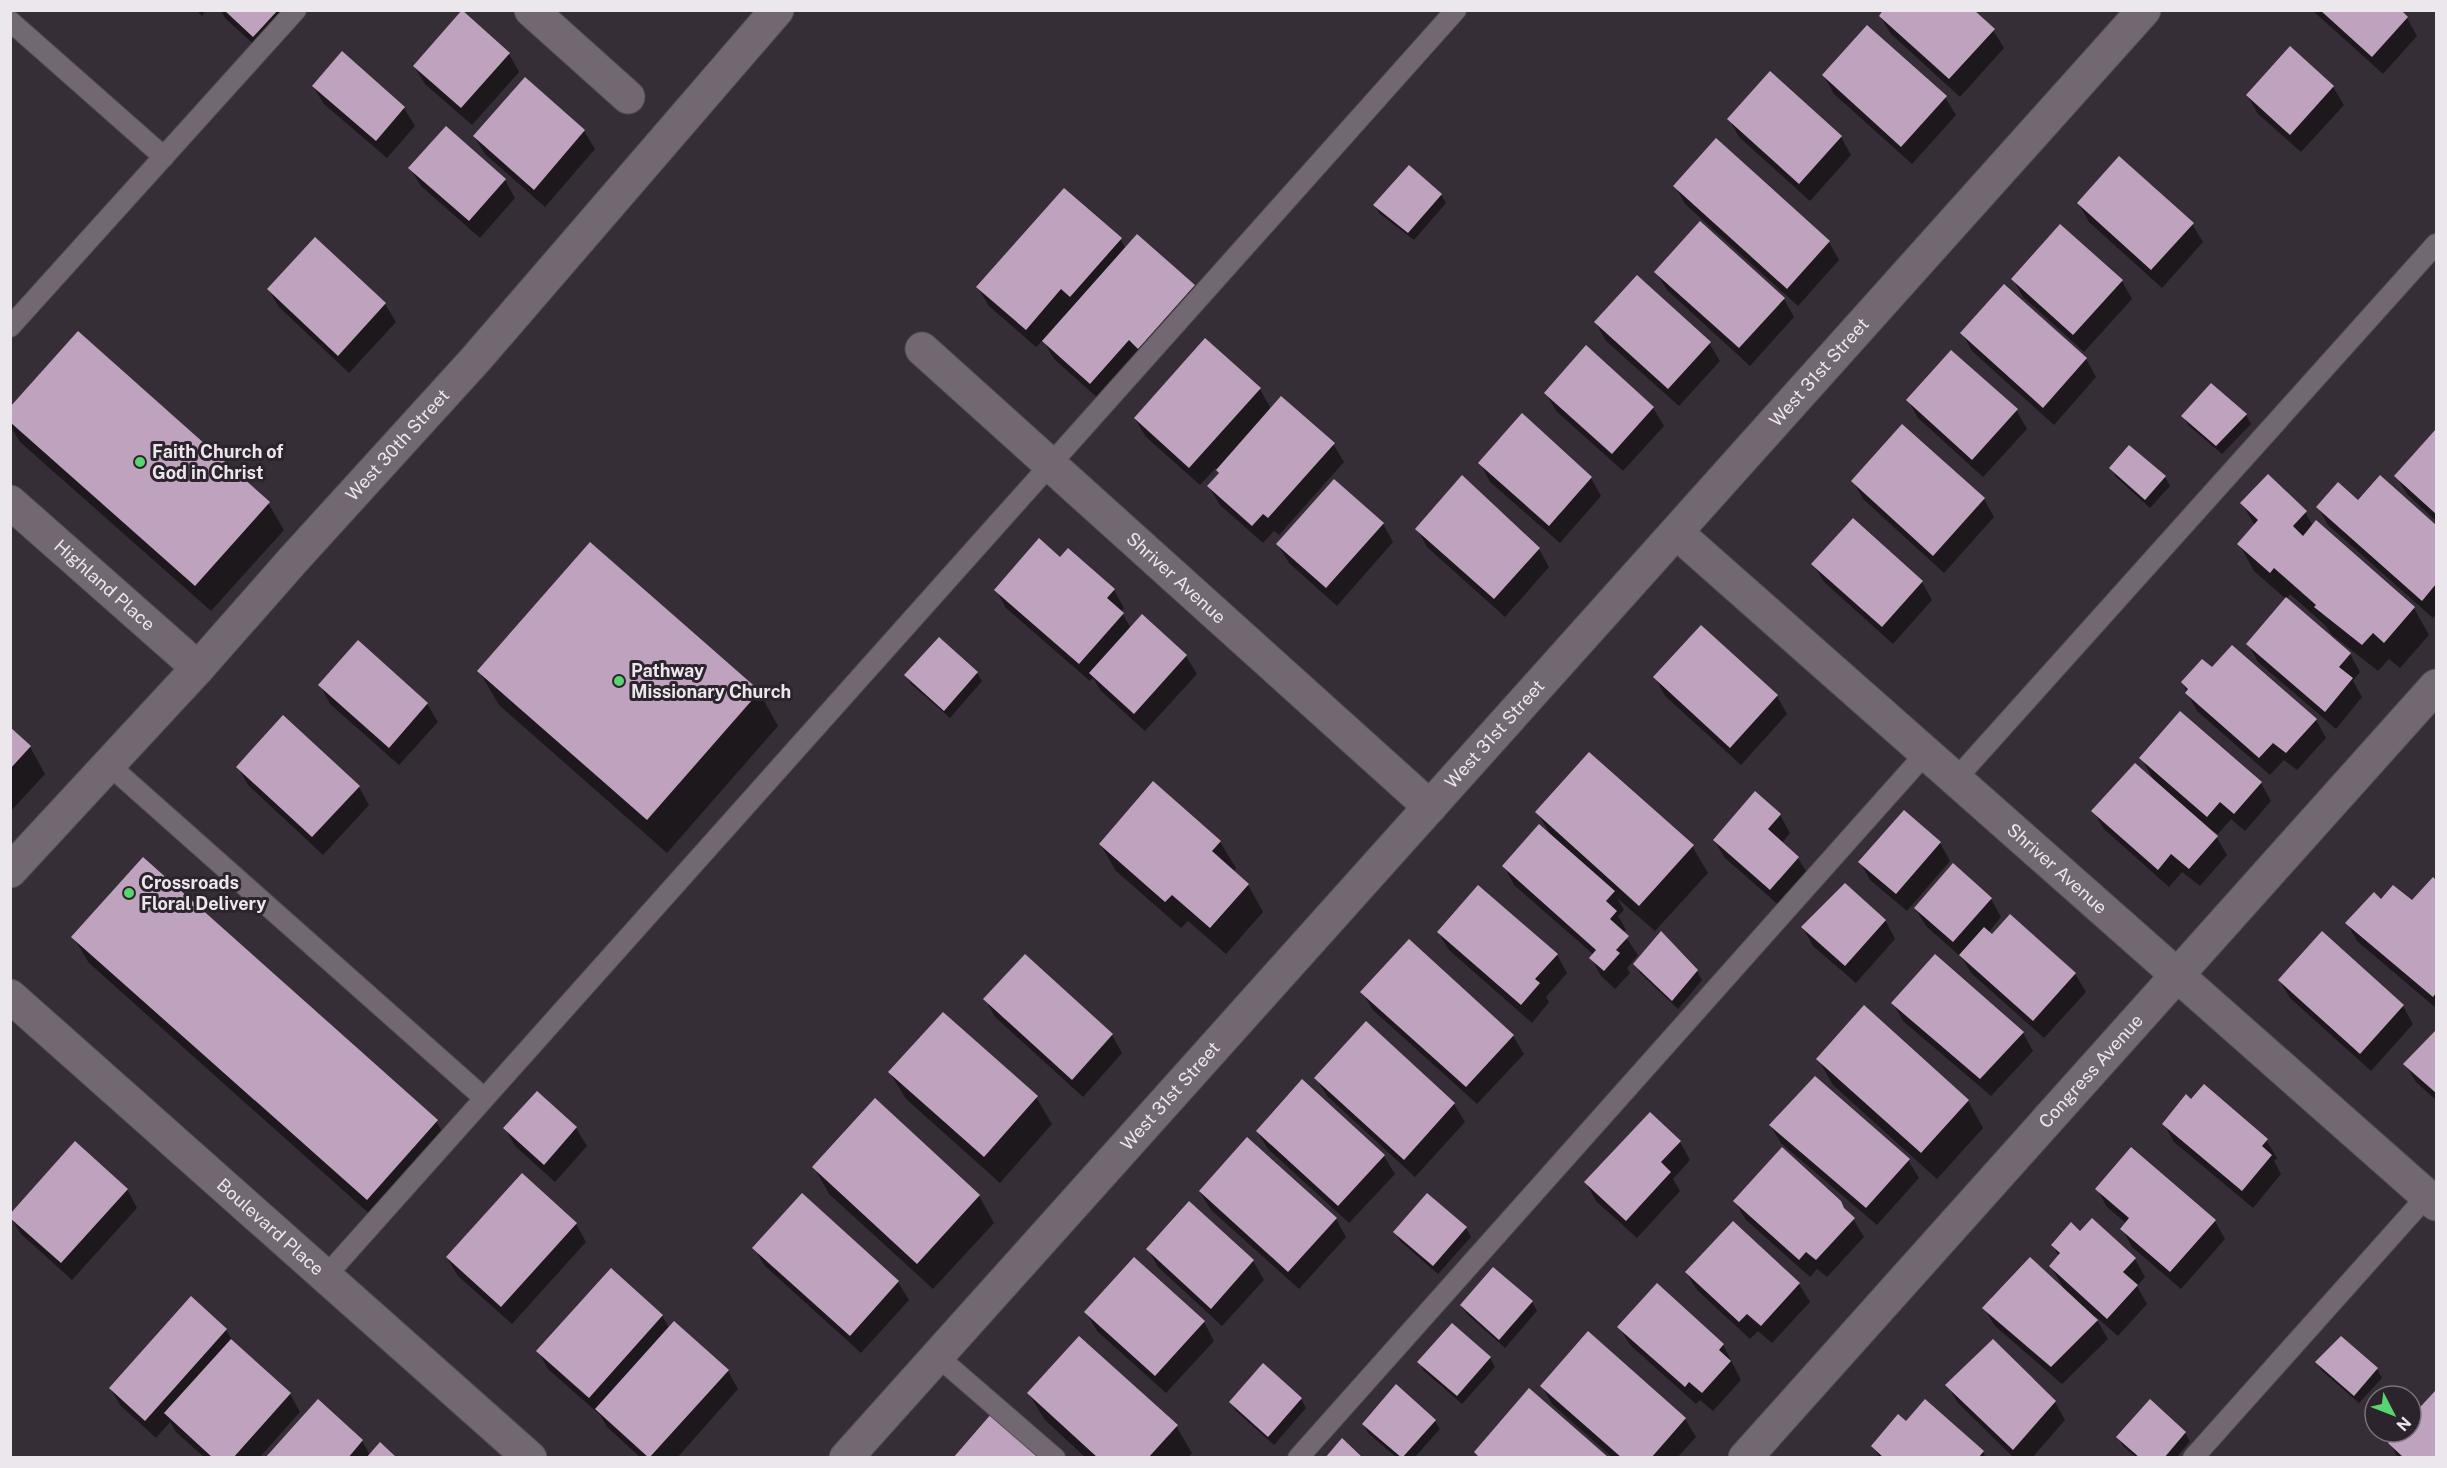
<svg xmlns="http://www.w3.org/2000/svg" width="2447" height="1468" viewBox="0 0 2447 1468" font-family="'Public Sans',sans-serif">
  <style>
    .shadow { fill: #0007 }
    .building { fill: #bfa3be }
    .lines { fill: none; stroke-linecap: round; stroke-linejoin: round }
    .service-casing { stroke: #544c53; stroke-width: 22 }
    .minor-casing { stroke: #544c53; stroke-width: 35 }
    .tertiary-casing { stroke: #544c53; stroke-width: 35 }
    .secondary-casing { stroke: #544c53; stroke-width: 35 }
    .service { stroke: #726872; stroke-width: 20 }
    .minor { stroke: #726872; stroke-width: 33 }
    .tertiary { stroke: #726872; stroke-width: 33 }
    .secondary { stroke: #726872; stroke-width: 33 }
    .poi-dot { fill: #58d570; stroke: #2c242c; stroke-width: 2 }
    .labels { text-anchor: middle; stroke-width: 6; stroke-linejoin: round; paint-order: stroke }
    .street-label { font-size: 18px; fill: #ece7ec; stroke: #2c242c }
    .poi-label { font-size: 18px; font-weight: bold; fill: #ece7ec; stroke: #2c242c; text-anchor: start }
  </style>
  <rect width="100%" height="100%" fill="#362e36"/>
  <g class="shadow">
    <path d="M196 10H206L202 16Z"/>
    <path d="M221 10H304L264 54 225 18Z"/>
    <path d="M2312 10H2398L2407 18 2417 36 2383 74Z"/>
    <path d="M1880 16 1993 30 2004 48 1960 97 1891 34Z"/>
    <path d="M509 54 519 72 472 125 425 84 414 66Z"/>
    <path d="M1824 76 1945 97 1956 115 1912 164 1834 94Z"/>
    <path d="M525 79 584 131 595 149 545 207 485 154 474 136Z"/>
    <path d="M313 86 404 108 415 126 387 158 324 104Z"/>
    <path d="M2333 87 2344 105 2301 152 2258 114 2247 95Z"/>
    <path d="M1729 119 1841 137 1851 155 1810 201 1739 137Z"/>
    <path d="M410 168 505 180 515 198 480 238 421 186Z"/>
    <path d="M1675 186 1829 242 1839 260 1798 306 1685 204Z"/>
    <path d="M1441 195 1446 203 1414 240 1380 214 1375 206Z"/>
    <path d="M2079 204 2192 224 2203 242 2162 288 2089 222Z"/>
    <path d="M1137 236 1194 286 1205 304 1101 401 1054 359 1043 340 1036 347 989 306 978 288 1120 239 1126 249Z"/>
    <path d="M315 239 385 304 396 322 349 373 279 307 268 289Z"/>
    <path d="M1656 272 1784 299 1794 317 1750 366 1667 290Z"/>
    <path d="M2013 279 2122 281 2132 299 2084 352 2023 297Z"/>
    <path d="M1596 323 1709 343 1720 361 1679 406 1606 341Z"/>
    <path d="M1962 333 2086 359 2096 377 2054 425 1972 351Z"/>
    <path d="M2211 385 2246 415 2251 424 2222 454 2188 425 2183 416Z"/>
    <path d="M1260 389 1271 409 1333 444 1344 462 1279 535 1274 531 1263 543 1220 505 1209 487 1220 475 1216 468 1200 485 1146 437 1135 419Z"/>
    <path d="M1546 393 1653 408 1664 426 1623 471 1556 411Z"/>
    <path d="M1908 400 2016 410 2027 429 1983 477 1918 418Z"/>
    <path d="M10 409 268 503 284 530 211 611 20 442 10 425Z"/>
    <path d="M2436 431V521L2407 494 2396 476Z"/>
    <path d="M2129 447 2165 477 2170 486 2150 508 2116 477 2111 468Z"/>
    <path d="M1480 463 1591 478 1601 496 1560 543 1490 482Z"/>
    <path d="M2380 477 2436 527V614L2433 618 2328 525 2318 507 2358 502Z"/>
    <path d="M1853 481 1984 499 1994 517 1944 573 1863 499Z"/>
    <path d="M2242 503 2305 512 2313 526 2414 608 2429 635 2400 668 2389 659 2378 671 2331 634 2326 626 2290 594 2286 599 2350 654 2360 672 2353 681 2362 697 2336 729 2258 662 2248 644 2286 599 2254 571 2239 544 2255 526Z"/>
    <path d="M1383 524 1393 542 1337 606 1289 563 1278 545Z"/>
    <path d="M1417 529 1539 549 1549 567 1505 617 1427 547Z"/>
    <path d="M1060 559 1114 590 1124 608 1121 612 1131 628 1186 656 1197 674 1145 731 1101 691 1093 678 1090 681 1006 608 996 590Z"/>
    <path d="M1813 564 1922 582 1932 600 1893 644 1824 582Z"/>
    <path d="M1702 627 1777 696 1787 714 1741 765 1665 696 1655 677Z"/>
    <path d="M2212 669 2316 720 2326 738 2297 770 2284 760 2270 775 2197 711 2187 693 2183 683Z"/>
    <path d="M479 671 759 692 778 726 667 853 499 705Z"/>
    <path d="M977 673 982 681 950 718 911 684 906 676Z"/>
    <path d="M320 685 427 704 438 722 399 765 330 704Z"/>
    <path d="M10 729 30 747 45 774 10 812Z"/>
    <path d="M2141 758 2261 783 2271 801 2245 831 2231 819 2218 834 2213 831 2227 855 2200 886 2182 872 2169 887 2104 829 2093 811 2155 782Z"/>
    <path d="M238 767 359 787 369 805 323 855 248 785Z"/>
    <path d="M1537 812 1692 846 1708 873 1655 931 1617 898 1624 910 1618 916 1626 930 1623 933 1638 955 1627 968 1630 973 1615 989 1601 976 1591 958 1594 955 1514 885 1504 866 1550 834Z"/>
    <path d="M1780 815 1790 833 1782 843 1798 858 1809 876 1781 907 1725 858 1714 840Z"/>
    <path d="M1220 842 1236 868 1233 872 1248 885 1263 912 1226 954 1188 921 1181 928 1116 871 1100 844Z"/>
    <path d="M1940 843 1950 861 1907 911 1870 880 1860 862Z"/>
    <path d="M2433 879 2436 882V1008L2357 941 2347 923 2412 902Z"/>
    <path d="M1991 899 2001 917 1988 933 2075 974 2086 992 2044 1038 1971 973 1962 958 1926 926 1915 908Z"/>
    <path d="M1885 920 1895 939 1856 983 1813 946 1803 928Z"/>
    <path d="M1438 932 1557 955 1567 973 1546 997 1549 1002 1532 1023 1449 950Z"/>
    <path d="M73 937 436 1121 452 1148 383 1226 89 963Z"/>
    <path d="M1409 941 1513 1036 1524 1054 1477 1104 1373 1010 1362 992Z"/>
    <path d="M1635 964 1697 971 1702 980 1678 1009 1640 973Z"/>
    <path d="M2279 980 2403 1006 2413 1024 2371 1071 2290 998Z"/>
    <path d="M985 999 1112 1035 1122 1053 1083 1097 995 1017Z"/>
    <path d="M1893 1003 2023 1033 2033 1051 1991 1096 1903 1021Z"/>
    <path d="M2436 1033V1100L2416 1082 2405 1064Z"/>
    <path d="M1818 1059 1968 1101 1983 1128 1937 1179 1833 1085Z"/>
    <path d="M890 1073 1036 1097 1052 1124 1000 1183 906 1099Z"/>
    <path d="M1316 1078 1454 1104 1465 1122 1415 1177 1327 1096Z"/>
    <path d="M537 1093 576 1128 587 1146 555 1182 515 1146 505 1128Z"/>
    <path d="M875 1100 979 1196 994 1223 933 1289 829 1194 814 1167Z"/>
    <path d="M1650 1114 1680 1142 1690 1160 1673 1179 1680 1191 1637 1238 1596 1201 1586 1183Z"/>
    <path d="M2164 1124 2266 1140 2277 1158 2274 1161 2281 1174 2253 1208 2174 1142Z"/>
    <path d="M1770 1125 1908 1160 1919 1178 1877 1225 1781 1143Z"/>
    <path d="M1257 1131 1384 1156 1395 1174 1349 1223 1268 1149Z"/>
    <path d="M127 1189 137 1208 72 1280 21 1234 10 1216Z"/>
    <path d="M2097 1189 2215 1221 2225 1239 2181 1289 2132 1247 2122 1229 2126 1223 2107 1207Z"/>
    <path d="M1200 1192 1336 1219 1346 1237 1299 1289 1211 1210Z"/>
    <path d="M802 1195 898 1282 909 1300 861 1353 765 1266 754 1248Z"/>
    <path d="M1735 1201 1846 1212 1853 1219 1864 1237 1827 1277 1817 1269 1810 1277 1745 1219Z"/>
    <path d="M1189 1203 1253 1261 1264 1280 1222 1326 1158 1267 1148 1249Z"/>
    <path d="M576 1224 586 1242 512 1324 458 1276 447 1258Z"/>
    <path d="M1466 1228 1471 1237 1438 1274 1400 1241 1395 1232Z"/>
    <path d="M2080 1233 2135 1259 2145 1277 2137 1286 2147 1304 2118 1336 2094 1315 2108 1339 2062 1384 1995 1326 1984 1308 2064 1289 2051 1266 2059 1257 2053 1245Z"/>
    <path d="M611 1270 662 1316 669 1328 728 1371 738 1389 677 1458H641L607 1427 600 1415 548 1369 538 1351Z"/>
    <path d="M1686 1272 1799 1284 1810 1302 1772 1343 1758 1331 1750 1339 1697 1290Z"/>
    <path d="M1532 1302 1537 1311 1505 1348 1467 1314 1461 1306Z"/>
    <path d="M1086 1312 1204 1322 1214 1341 1166 1393 1097 1331Z"/>
    <path d="M1619 1327 1723 1345 1741 1380 1713 1411 1700 1400 1696 1404 1630 1345Z"/>
    <path d="M226 1330 234 1343 290 1394 300 1412 259 1458H205L176 1432 170 1422 156 1438 121 1406 110 1388Z"/>
    <path d="M2341 1338 2377 1369 2382 1378 2359 1403 2322 1371 2317 1363Z"/>
    <path d="M1490 1358 1495 1367 1462 1404 1424 1371 1419 1362Z"/>
    <path d="M1263 1365 1301 1399 1306 1408 1274 1445 1236 1411 1231 1403Z"/>
    <path d="M1947 1385 2055 1402 2065 1420 2032 1458H2014L1958 1403Z"/>
    <path d="M1542 1386 1685 1419 1696 1437 1677 1458H1613L1552 1404Z"/>
    <path d="M2435 1393 2436 1458H2398L2390 1443 2400 1432H2411V1419Z"/>
    <path d="M1029 1394 1176 1426 1192 1453 1188 1458H1086L1045 1420Z"/>
    <path d="M1435 1421 1440 1429 1414 1458H1397L1368 1433 1363 1424Z"/>
    <path d="M1906 1423 1983 1452 1986 1458H1880L1873 1446Z"/>
    <path d="M2185 1433 2190 1441 2176 1458H2137L2123 1446 2118 1437Z"/>
    <path d="M362 1441 370 1455 395 1458H267Z"/>
  </g>
  <g class="building">
    <path d="M224 10H278L253 37Z"/>
    <path d="M462 10 510 53 461 108 413 66Z"/>
    <path d="M1883 10H1974L1995 29 1949 79 1879 16Z"/>
    <path d="M2320 10H2401L2408 17 2372 57Z"/>
    <path d="M1867 25 1947 96 1901 147 1822 75Z"/>
    <path d="M2290 46 2334 86 2290 135 2246 95Z"/>
    <path d="M342 51 405 107 376 141 312 86Z"/>
    <path d="M1770 71 1842 136 1799 184 1727 119Z"/>
    <path d="M525 77 585 130 534 190 473 136Z"/>
    <path d="M446 126 506 179 469 221 408 168Z"/>
    <path d="M1716 138 1830 241 1787 289 1673 186Z"/>
    <path d="M2119 156 2194 223 2151 270 2077 203Z"/>
    <path d="M1409 165 1442 194 1408 233 1373 205Z"/>
    <path d="M1064 188 1122 238 1070 297 1061 289 1026 330 976 287Z"/>
    <path d="M1700 221 1785 298 1739 348 1654 272Z"/>
    <path d="M2060 224 2123 280 2073 335 2011 279Z"/>
    <path d="M1137 234 1195 285 1138 349 1129 340 1090 384 1042 341Z"/>
    <path d="M315 237 386 303 338 356 267 289Z"/>
    <path d="M1637 275 1711 342 1668 389 1594 322Z"/>
    <path d="M2004 284 2087 358 2043 408 1960 333Z"/>
    <path d="M78 331 270 502 195 586 10 422V407Z"/>
    <path d="M1205 338 1261 388 1189 468 1134 418Z"/>
    <path d="M1586 345 1654 407 1612 454 1544 393Z"/>
    <path d="M1951 350 2018 409 1972 460 1906 400Z"/>
    <path d="M2211 383 2247 414 2216 446 2181 416Z"/>
    <path d="M1281 396 1335 443 1268 518 1263 514 1252 526 1207 486 1219 473 1216 470Z"/>
    <path d="M1522 413 1592 477 1549 526 1478 463Z"/>
    <path d="M1902 424 1985 498 1933 556 1851 481Z"/>
    <path d="M2436 429V514L2394 476Z"/>
    <path d="M2129 445 2166 476 2145 500 2109 468Z"/>
    <path d="M2268 474 2307 511 2293 526 2303 536 2316 520 2415 607 2384 643 2373 633 2362 645 2314 607 2316 605 2274 568 2270 573 2237 544 2258 520 2240 503Z"/>
    <path d="M1462 475 1540 548 1494 599 1415 529Z"/>
    <path d="M2380 475 2436 525V584L2422 601 2316 507 2338 482 2358 500Z"/>
    <path d="M1334 479 1384 523 1326 588 1276 544Z"/>
    <path d="M1853 518 1923 581 1882 627 1811 564Z"/>
    <path d="M1039 538 1060 557 1068 548 1115 589 1107 598 1124 613 1079 664 994 590Z"/>
    <path d="M590 542 760 691 647 820 477 671Z"/>
    <path d="M2286 597 2351 653 2339 667 2353 678 2325 712 2246 644Z"/>
    <path d="M1142 614 1187 655 1134 714 1089 673Z"/>
    <path d="M1701 625 1778 695 1730 748 1653 677Z"/>
    <path d="M939 637 978 672 944 711 904 675Z"/>
    <path d="M358 640 428 703 389 748 318 685Z"/>
    <path d="M2232 645 2317 719 2286 753 2273 743 2259 758 2185 693 2188 689 2181 682 2202 659 2212 667Z"/>
    <path d="M2180 711 2262 782 2234 814 2220 802 2207 817 2139 758Z"/>
    <path d="M283 715 360 786 312 837 236 767Z"/>
    <path d="M10 727 31 746 10 769Z"/>
    <path d="M1589 752 1694 845 1639 906 1535 812Z"/>
    <path d="M2135 763 2218 836 2189 869 2171 854 2158 870 2091 811Z"/>
    <path d="M1153 781 1221 841 1212 851 1249 884 1210 928 1172 895 1165 902 1099 844Z"/>
    <path d="M1755 791 1781 814 1768 829 1799 857 1770 890 1713 840Z"/>
    <path d="M1904 810 1941 842 1896 894 1858 862Z"/>
    <path d="M1539 824 1615 891 1606 901 1617 911 1610 919 1629 936 1616 950 1620 953 1604 971 1589 958 1596 950 1502 866Z"/>
    <path d="M143 857 438 1120 367 1200 71 937Z"/>
    <path d="M1953 863 1992 898 1953 942 1914 908Z"/>
    <path d="M2433 877 2436 880V993L2433 997 2345 923 2374 892 2381 899 2393 885 2412 900Z"/>
    <path d="M1845 883 1886 920 1845 966 1801 927Z"/>
    <path d="M1478 885 1558 954 1535 979 1540 983 1521 1005 1437 932Z"/>
    <path d="M2010 914 2076 973 2033 1021 1959 955 1984 927 1992 934Z"/>
    <path d="M1661 931 1698 970 1672 1001 1633 964Z"/>
    <path d="M2322 931 2404 1005 2360 1054 2278 980Z"/>
    <path d="M1409 939 1514 1035 1466 1087 1360 992Z"/>
    <path d="M1025 954 1113 1034 1072 1080 983 999Z"/>
    <path d="M1935 954 2024 1032 1980 1079 1891 1003Z"/>
    <path d="M1864 1005 1969 1100 1921 1153 1816 1059Z"/>
    <path d="M943 1012 1038 1096 984 1157 888 1072Z"/>
    <path d="M1366 1021 1455 1103 1404 1160 1314 1078Z"/>
    <path d="M2436 1030V1093L2403 1064Z"/>
    <path d="M1815 1076 1910 1159 1866 1208 1769 1125Z"/>
    <path d="M1302 1079 1385 1155 1338 1206 1256 1131Z"/>
    <path d="M2204 1084 2268 1139 2262 1146 2272 1155 2242 1191 2162 1124 2186 1094 2191 1099Z"/>
    <path d="M537 1091 577 1127 544 1165 503 1128Z"/>
    <path d="M875 1098 980 1195 917 1264 812 1167Z"/>
    <path d="M1650 1112 1681 1141 1661 1162 1671 1172 1626 1221 1584 1182Z"/>
    <path d="M1247 1137 1337 1218 1288 1272 1199 1191Z"/>
    <path d="M75 1141 128 1189 61 1263 10 1218V1214Z"/>
    <path d="M1782 1147 1841 1201 1844 1208 1855 1218 1816 1260 1806 1252 1799 1260 1733 1201Z"/>
    <path d="M2131 1147 2216 1220 2170 1272 2120 1229 2129 1218 2095 1189Z"/>
    <path d="M522 1173 577 1223 501 1307 446 1257Z"/>
    <path d="M802 1193 899 1281 850 1336 752 1248Z"/>
    <path d="M1427 1193 1467 1227 1433 1266 1393 1232Z"/>
    <path d="M1189 1201 1254 1260 1211 1309 1146 1249Z"/>
    <path d="M2092 1218 2136 1258 2123 1272 2138 1285 2107 1319 2049 1266 2060 1253 2051 1245 2071 1222 2080 1231Z"/>
    <path d="M1733 1221 1800 1283 1761 1326 1747 1314 1739 1322 1685 1272Z"/>
    <path d="M1134 1257 1205 1321 1155 1376 1084 1312Z"/>
    <path d="M2030 1257 2098 1320 2051 1367 1982 1308Z"/>
    <path d="M1493 1267 1533 1301 1499 1340 1460 1305Z"/>
    <path d="M611 1268 663 1315 589 1398 536 1351Z"/>
    <path d="M1657 1283 1724 1344 1719 1350 1731 1361 1702 1393 1689 1382 1685 1387 1617 1327Z"/>
    <path d="M191 1296 227 1329 145 1421 109 1388Z"/>
    <path d="M674 1321 729 1370 649 1458 595 1409Z"/>
    <path d="M1452 1323 1491 1357 1457 1396 1417 1362Z"/>
    <path d="M1588 1331 1686 1418 1651 1458H1622L1540 1386Z"/>
    <path d="M1079 1336 1178 1425 1148 1458H1098L1027 1393Z"/>
    <path d="M2341 1336 2378 1368 2354 1396 2315 1362Z"/>
    <path d="M231 1339 291 1393 233 1458H213L164 1413Z"/>
    <path d="M1993 1339 2056 1401 2013 1450 1945 1385Z"/>
    <path d="M1263 1363 1302 1398 1268 1437 1229 1402Z"/>
    <path d="M1396 1384 1436 1420 1402 1458 1362 1424Z"/>
    <path d="M1529 1388 1609 1458H1480L1474 1452Z"/>
    <path d="M2435 1391 2436 1458H2404L2388 1443 2398 1432H2411V1417Z"/>
    <path d="M318 1399 363 1440 348 1458H265Z"/>
    <path d="M1925 1399 1984 1451 1978 1458H1884L1871 1446 1898 1414 1906 1421Z"/>
    <path d="M2150 1399 2186 1432 2164 1458H2140L2116 1437Z"/>
    <path d="M992 1413 1042 1458H953Z"/>
    <path d="M1342 1438 1363 1458H1325Z"/>
    <path d="M380 1442 397 1458H366Z"/>
  </g>
  <g class="lines">
    <g class="service-casing">
      <g id="service">
        <path d="M10 21 164 157"/>
        <path d="M10 327 296 10"/>
        <path d="M109 765 484 1098"/>
        <path d="M1955 780 2436 244"/>
        <path d="M325 1277 1456 10"/>
        <path d="M936 1355 1055 1458"/>
        <path d="M1298 1458 1925 754"/>
        <path d="M2193 1458 2427 1196"/>
      </g>
    </g>
    <g class="minor-casing">
      <g id="minor">
        <path d="M531 10 628 97"/>
        <path id="s1" d="M922 349 1430 807"/>
        <path id="s2" d="M1677 533 2436 1204"/>
        <path id="s3" d="M846 1458 2144 10"/>
        <path id="s4" d="M1745 1458 2436 686"/>
      </g>
    </g>
    <g class="tertiary-casing">
      <g id="tertiary">
        <path id="s5" d="M10 502 198 668"/>
        <path id="s6" d="M10 996 530 1458"/>
      </g>
    </g>
    <g class="secondary-casing">
      <g id="secondary">
        <path id="s7" d="M10 871 198 668 294 559 476 359 777 10"/>
      </g>
    </g>
    <use href="#service" class="service"/>
    <use href="#minor" class="minor"/>
    <use href="#tertiary" class="tertiary"/>
    <use href="#secondary" class="secondary"/>
  </g>
  <g class="poi-dot">
    <circle cx="140" cy="462" r="6"/>
    <circle cx="619" cy="681" r="6"/>
    <circle cx="129" cy="893" r="6"/>
  </g>
  <g class="labels">
    <g class="street-label">
      <text dy="6" stroke="none"><textPath href="#s3" startOffset="1458">West 31st Street</textPath></text>
      <text dy="6" stroke="none"><textPath href="#s7" startOffset="576">West 30th Street</textPath></text>
      <text dy="6" stroke="none"><textPath href="#s1" startOffset="342">Shriver Avenue</textPath></text>
      <text dy="6" stroke="none"><textPath href="#s5" startOffset="126">Highland Place</textPath></text>
      <text dy="6" stroke="none"><textPath href="#s3" startOffset="972">West 31st Street</textPath></text>
      <text dy="6" stroke="none"><textPath href="#s2" startOffset="507">Shriver Avenue</textPath></text>
      <text dy="6" stroke="none"><textPath href="#s4" startOffset="519">Congress Avenue</textPath></text>
      <text dy="6" stroke="none"><textPath href="#s3" startOffset="486">West 31st Street</textPath></text>
      <text dy="6" stroke="none"><textPath href="#s6" startOffset="348">Boulevard Place</textPath></text>
    </g>
    <g class="poi-label">
      <text x="152" y="458">Faith Church of<tspan x="152" dy="21">God in Christ</tspan></text>
      <text x="631" y="677">Pathway<tspan x="631" dy="21">Missionary Church</tspan></text>
      <text x="141" y="889">Crossroads<tspan x="141" dy="21">Floral Delivery</tspan></text>
    </g>
  </g>
  <rect width="2447" height="1468" fill="none" stroke="#ece7ec" stroke-width="24"/>
  <g transform="translate(2393 1414) rotate(132)"><circle r="28" fill="#2c242c" stroke="#797279" stroke-width="1.5"/>
  <path d="M0-4.5L10 22L0 15L-10 22Z" fill="#58d570"/>
  <text y="-9" font-size="16" font-weight="bold" text-anchor="middle" fill="#ece7ec">N</text>
  </g>
</svg>
